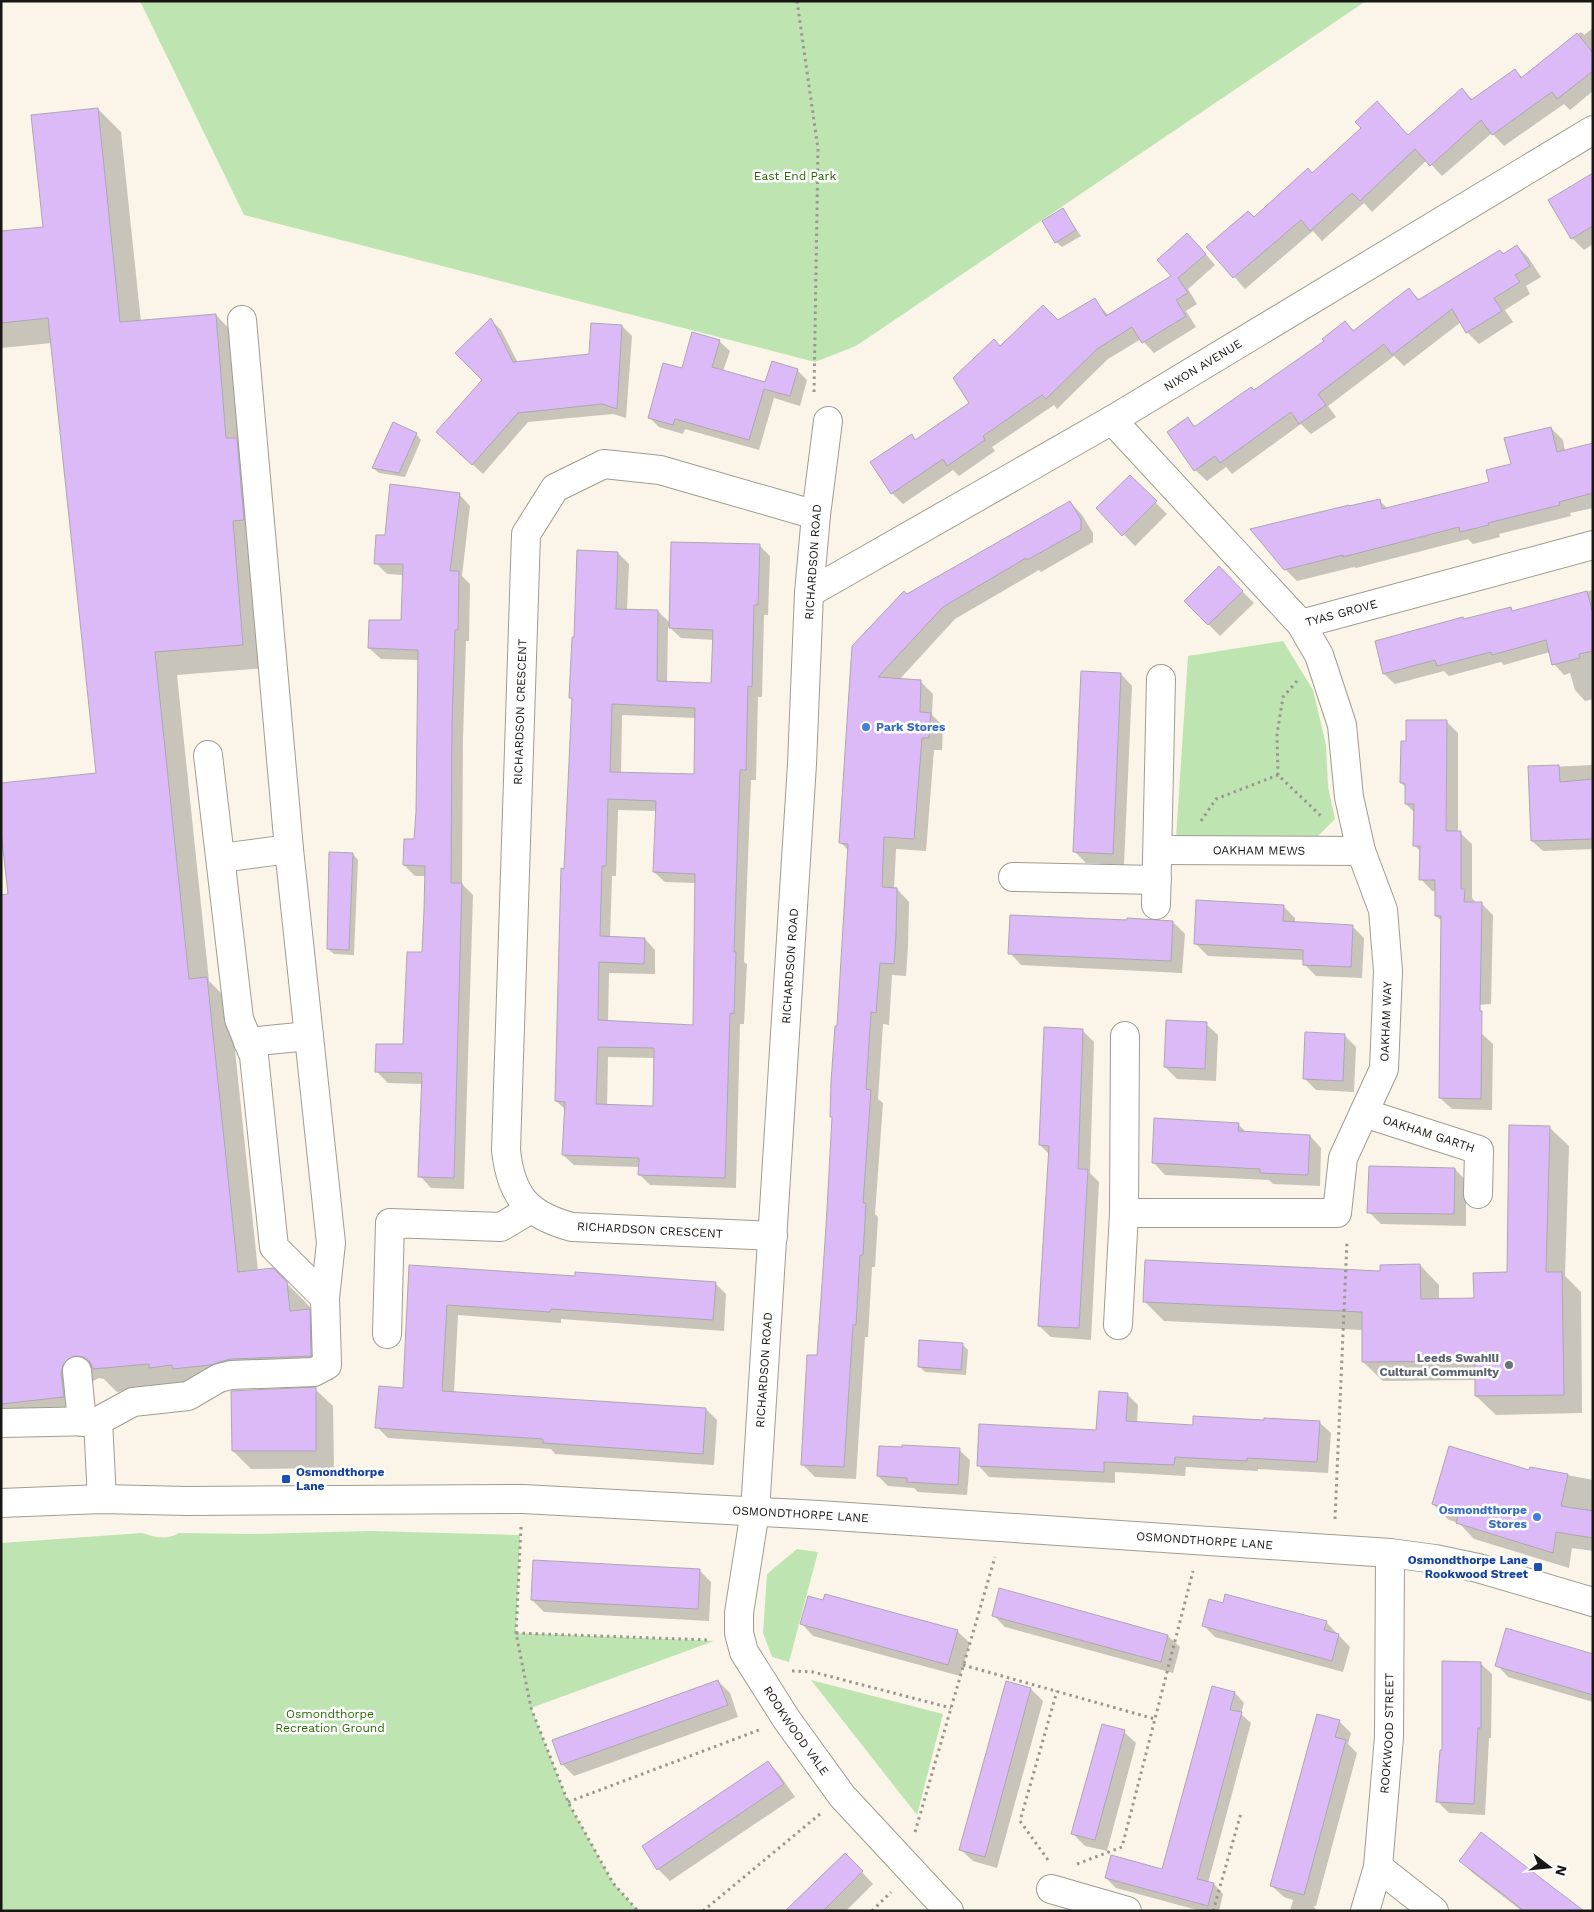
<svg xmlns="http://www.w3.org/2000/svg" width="1594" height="1912" viewBox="0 0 1594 1912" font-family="'Work Sans',sans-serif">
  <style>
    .green { fill: #bee5b1 }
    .shadow { fill: #0003; fill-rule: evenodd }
    .building { fill: #dcbaf7; stroke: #ada7b2; fill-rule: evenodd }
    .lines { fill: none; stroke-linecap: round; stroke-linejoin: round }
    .minor-casing { stroke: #a09c90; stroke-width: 30 }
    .path { stroke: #9b978e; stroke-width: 3; stroke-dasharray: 2.5 4; stroke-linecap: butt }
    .minor { stroke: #fff; stroke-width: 28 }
    .shop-dot { fill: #3f7fe0; stroke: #fff; stroke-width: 2 }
    .worship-dot { fill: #6b7280; stroke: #fff; stroke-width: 2 }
    .transit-dot { fill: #1a4fb4; stroke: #fff; stroke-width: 2 }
    .labels { text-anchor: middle; stroke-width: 5; stroke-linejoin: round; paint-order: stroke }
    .park-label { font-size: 12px; fill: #266900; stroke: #fff }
    .street-label { font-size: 12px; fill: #191713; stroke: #fff }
    .shop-label { font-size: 12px; font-weight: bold; fill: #366cbe; stroke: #fff; text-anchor: start }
    .worship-label { font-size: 12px; font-weight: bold; fill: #5b616d; stroke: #fff; text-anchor: end }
    .transit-label { font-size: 12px; font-weight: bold; fill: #164399; stroke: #fff; text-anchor: start }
  </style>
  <rect width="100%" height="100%" fill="#faf5e8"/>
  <g class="green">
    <path d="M140 1H1366L856 346 815 362 244 215Z"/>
    <path d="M1283 641 1313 690 1326 745 1328 787 1335 819 1317 837 1176 838 1188 656Z"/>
    <path d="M370 1531 520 1535 516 1633 714 1641 531 1708 568 1802 613 1883 638 1911H1V1543L142 1533C156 1537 166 1541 179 1533L249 1534Z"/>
    <path d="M797 1549 818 1552 789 1662 772 1657 763 1633 767 1574Z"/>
    <path d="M811 1680 943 1714 917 1815Z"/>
  </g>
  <g class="shadow">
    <path d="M1593 28V91L1570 110 1564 104 1504 146 1492 133 1442 176 1427 160 1372 212 1364 203 1322 241 1313 231 1245 289 1208 247 1254 219 1312 174 1409 136 1462 89 1473 100 1515 70 1523 78 1581 32 1584 35Z"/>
    <path d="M98 109 121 132 141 322 216 315 239 339 266 668 177 675 209 981 230 1002 258 1271 273 1269 310 1307 311 1312 333 1334V1380L170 1387 117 1392 104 1379 99 1378 91 1382 87 1420 1 1429V896L9 895 97 774 52 343 1 348V232L45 228Z"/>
    <path d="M1593 182V244L1584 250 1572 238Z"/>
    <path d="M1063 210 1081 236 1062 247 1056 242Z"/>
    <path d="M1198 245 1215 265 1188 289 1197 304 1186 311 1196 327 1154 353 1141 339 1108 359 1057 409 1054 405 992 447 995 451 959 476 953 470 903 504 892 493 912 436 916 440 971 403 1000 348 1058 322 1095 300 1108 315 1173 276Z"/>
    <path d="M1517 246 1528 257 1541 277 1526 286 1530 294 1505 310 1513 322 1479 344 1467 332 1461 322 1404 366 1394 356 1328 406 1336 417 1311 434 1301 424 1232 474 1226 467 1207 481 1195 470 1188 419 1196 427 1254 391 1326 341 1345 322 1354 331 1409 290 1420 300Z"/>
    <path d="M491 320 501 330 518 363 590 356 622 326 632 336 626 418 613 414 528 422 483 474 437 432 484 380Z"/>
    <path d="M719 341 730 351 723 371 766 384 797 370 807 380 800 406 774 398 759 450 685 429 683 434 659 427 649 417 683 370Z"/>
    <path d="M1551 428 1563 440 1565 451 1593 445V508L1570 513 1571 516 1499 534 1500 537 1473 544 1468 539 1356 568 1354 567 1297 581 1285 569 1350 507 1380 501 1388 509 1490 483Z"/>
    <path d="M416 434 421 440 405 477 379 473 373 468Z"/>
    <path d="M1130 477 1167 514 1135 546 1098 508Z"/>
    <path d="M459 494 470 506 462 576 470 584 469 641H466L463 738 462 884 473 895 464 1189 431 1188 420 1176 423 1084 388 1083 377 1072 404 1046 424 953 426 876H415L404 865 415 840 417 812 419 660 381 659 369 648 402 622 404 575 387 574 376 563 386 537Z"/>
    <path d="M1070 502 1082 515 1093 533V542L1041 572 1039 570 955 619 899 680 920 681 933 694 932 715 943 726 942 750H934L926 851 896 849 894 889H897L909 902 908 947 906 976 892 975 889 1025 883 1024 878 1099 883 1103 875 1214 878 1217 875 1267H872L868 1337H865L856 1479 815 1477 802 1464 818 1357 849 851 841 843 854 647 907 596Z"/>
    <path d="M760 546 770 556 768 615H764L762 697H758L756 780H751L744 962 747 964 744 1024H740L736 1188 650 1185 640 1175V1167L574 1165 563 1155 566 1110 556 1101 573 700 571 698 575 638 618 553 629 564 627 610 658 611 670 623ZM668 626 681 638 714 640 712 684 667 683ZM622 715 696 718 695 776 621 774ZM618 810 657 811 654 872 665 882 696 883 694 1026 608 1022 609 973 655 974V950L645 939 610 938 612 876H616ZM608 1057 655 1058 654 1107 607 1106Z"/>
    <path d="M1219 568 1254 603 1220 636 1186 601Z"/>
    <path d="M1593 590V699L1585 701 1575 690 1570 673 1564 675 1554 664 1550 652 1504 665 1501 662 1449 676 1444 671 1395 684 1384 674 1376 642 1510 608 1514 612Z"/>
    <path d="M1121 674 1132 686 1124 865 1086 863 1074 851Z"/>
    <path d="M1447 722 1458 733V833H1460L1472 844V898L1476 903H1481L1493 915 1491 1004 1452 1007 1443 922 1436 916V891H1432L1421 879V852L1414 845 1415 813 1406 804 1407 788 1401 783 1407 742Z"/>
    <path d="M1593 765V849L1543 851 1532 841 1529 768Z"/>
    <path d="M353 854 358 860 354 955 334 954 328 949Z"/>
    <path d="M1283 906 1295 918V923L1352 926 1364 938 1362 978 1316 976 1304 964V960L1208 956 1196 944Z"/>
    <path d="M1173 922 1185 934 1182 973 1021 965 1010 953Z"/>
    <path d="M1206 1024 1218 1035 1216 1081 1177 1079 1165 1067Z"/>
    <path d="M1082 1030 1094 1042 1090 1173 1099 1182 1091 1340 1051 1337 1039 1326 1049 1154 1040 1145Z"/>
    <path d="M1481 1033 1493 1044 1492 1110 1452 1109 1440 1098Z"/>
    <path d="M1344 1035 1356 1047 1354 1092 1316 1090 1304 1078Z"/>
    <path d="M1238 1124 1247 1133 1310 1136 1321 1148 1320 1186 1273 1184 1269 1180 1165 1175 1154 1163Z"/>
    <path d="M1549 1127 1569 1146 1565 1276 1581 1292 1582 1413 1496 1415 1476 1396V1380L1383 1381 1363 1362V1330L1164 1321 1144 1301 1381 1272 1420 1265 1439 1285V1300H1475L1508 1274Z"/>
    <path d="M1455 1169 1466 1181V1226L1381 1224 1369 1212Z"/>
    <path d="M411 1266 576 1277 715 1283 726 1294 724 1331 561 1319V1323L458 1315 454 1393 706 1409 717 1420 714 1465 555 1454 551 1449 388 1438 377 1427 404 1389Z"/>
    <path d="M962 1344 968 1350 966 1375 925 1372 919 1366Z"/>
    <path d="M315 1389 333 1406 334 1468 251 1469 233 1451Z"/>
    <path d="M1127 1394 1138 1405 1137 1423 1194 1426 1266 1421 1319 1422 1331 1433 1328 1473 1258 1469V1471L1186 1467 1185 1476 1115 1472V1483L989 1477 978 1465 1097 1432Z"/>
    <path d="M959 1450 970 1460 967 1495 918 1492 914 1488 888 1486 878 1476Z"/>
    <path d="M1531 1468 1593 1480V1551L1572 1548 1569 1568 1474 1539 1459 1523 1449 1520 1433 1504 1530 1472Z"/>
    <path d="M699 1570 711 1582 709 1621 544 1612 532 1600Z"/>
    <path d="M826 1595 958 1632 970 1643 960 1676 813 1636 802 1624 824 1602Z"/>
    <path d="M1224 1605 1326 1622 1350 1647 1343 1672 1215 1637 1203 1625Z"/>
    <path d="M993 1615 1168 1636 1180 1647 1173 1673 1005 1627Z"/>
    <path d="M1593 1655V1702L1508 1677 1497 1665Z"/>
    <path d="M1480 1663 1492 1674 1491 1738H1489L1485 1815 1449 1813 1438 1802 1443 1752Z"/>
    <path d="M718 1681 730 1693 738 1717 574 1776 562 1764Z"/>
    <path d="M1006 1682 1031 1689 1043 1701 997 1868 973 1861 961 1850Z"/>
    <path d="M1213 1687 1235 1693 1244 1703 1241 1714 1251 1723 1208 1883 1214 1884 1223 1894 1219 1911H1201L1116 1888 1106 1878 1163 1871Z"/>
    <path d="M1339 1721 1351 1733 1348 1744 1357 1753 1316 1906H1313L1318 1911H1290L1293 1900 1284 1897 1272 1886Z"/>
    <path d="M1124 1732 1136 1743 1107 1851 1085 1846 1073 1834Z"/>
    <path d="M768 1762 779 1774 795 1797 670 1881 658 1869Z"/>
    <path d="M845 1854 873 1884 846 1911H786Z"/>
    <path d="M1461 1861 1581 1911H1522L1473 1873Z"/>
  </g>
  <g class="building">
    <path d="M1577 33 1593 53V71L1557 99 1552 92 1492 135 1481 120 1430 166 1415 149 1360 201 1352 193 1310 231 1301 220 1233 278 1206 247 1248 211 1254 217 1308 168 1312 173 1361 128 1355 122 1377 101 1408 135 1462 88 1471 100 1515 69 1521 78Z"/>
    <path d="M98 108 120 322 216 314 226 438H237L244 520 233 521 243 645 155 652 189 979 207 977 238 1272 273 1268 287 1282 290 1311 310 1309 311 1356 230 1359 210 1365 173 1369 172 1365 149 1368V1364L93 1369 90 1362 84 1357 75 1356 68 1359 63 1365 61 1373 64 1397 1 1404V895L8 894 1 831V783L96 773 48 318 1 323V231L43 227 31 115Z"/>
    <path d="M1593 173V226L1571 239 1548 200Z"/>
    <path d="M1063 208 1076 230 1055 243 1042 221Z"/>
    <path d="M1187 233 1206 254 1178 278 1188 293 1176 300 1186 316 1142 343 1132 327 1097 349 1046 399 1042 395 983 436 985 440 947 466 943 459 891 494 870 462 912 434 915 440 969 403 953 378 994 339 1000 346 1043 305 1058 320 1095 298 1106 316 1171 276 1157 260Z"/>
    <path d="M1517 245 1530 266 1515 275 1520 282 1494 298 1502 311 1466 333 1452 309 1392 355 1384 344 1318 394 1326 405 1299 424 1291 412 1220 463 1215 456 1194 471 1167 432 1188 417 1194 427 1251 387 1254 390 1324 341 1322 339 1345 321 1353 331 1409 288 1418 300 1500 250 1503 254Z"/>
    <path d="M491 318 513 362 589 354 591 323 622 325 617 409 602 404 518 413 472 465 436 432 482 380 455 353Z"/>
    <path d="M692 332 720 340 712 367 765 382 772 361 798 369 790 396 764 389 749 440 675 419 673 425 648 418 663 363 682 368Z"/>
    <path d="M393 422 417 433 399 473 372 468Z"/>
    <path d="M1551 427 1557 452 1593 443V493L1559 502 1560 505 1488 523 1489 525 1460 532 1459 527 1343 557V555L1284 570 1250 529 1349 505V506L1380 499 1382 509 1489 482 1486 470 1511 464 1504 438Z"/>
    <path d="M1130 475 1157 501 1122 536 1096 508Z"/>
    <path d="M390 484 460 493 450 571H459L458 630H455L452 726 451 883H462L454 1178 418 1177 422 1073 375 1072 376 1044H403L407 952H422L424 910 425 866 403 865 404 839H414L416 812 418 650 368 648 369 620H401L403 564H374L376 535H385Z"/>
    <path d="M1070 501 1081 520V530L1027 560 1026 558 943 607 878 677 921 680 920 712 931 713 929 738H922L914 839 884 837 882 887 897 888 896 934 894 964 880 963 876 1013 871 1012 866 1089 871 1090 863 1203H866L863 1255H860L856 1325H853L844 1467 801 1465 807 1355H817L826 1227 832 1117H830L831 1082 835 1026H837L848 844 839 843 852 646 904 591 907 594Z"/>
    <path d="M671 542 760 544 758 605H754L752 687 748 686 746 770H740L734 952H736L734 1014 730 1013 725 1178 638 1175 639 1158 562 1155 565 1102 555 1101 561 868 564 869 572 698H569L572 637H574L577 550 618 552 616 609 658 610 657 681 711 683 713 630 669 628ZM612 704 695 708 694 774 610 772ZM608 799 656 801 653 872 695 874 693 1025 598 1020 599 962 644 964 645 938 600 936 602 866H606ZM598 1047 654 1048 653 1106 596 1104Z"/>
    <path d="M1219 566 1243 591 1208 625 1184 601Z"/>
    <path d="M1587 591 1593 614V651L1579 654 1580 658 1552 665 1546 640 1492 655 1491 652 1437 666 1435 660 1383 674 1375 641 1463 617 1464 619 1511 607 1512 611Z"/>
    <path d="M1081 671 1121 673 1113 854 1073 852Z"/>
    <path d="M1406 720H1447L1446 831H1461V889H1465L1464 902H1482L1480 1011H1482L1481 1099 1439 1098 1441 916H1435V880H1419L1420 846H1413L1414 804H1405V783H1400L1401 741H1406Z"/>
    <path d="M1559 765 1560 782 1593 779V839L1531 841 1528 766Z"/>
    <path d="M329 852 353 853 349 950 327 949Z"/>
    <path d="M1196 900 1284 905 1283 921 1353 925 1351 967 1303 965V950L1194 944Z"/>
    <path d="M1010 915 1127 920V918L1173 921 1171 961 1008 954Z"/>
    <path d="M1166 1020 1207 1022 1205 1069 1164 1067Z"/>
    <path d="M1044 1027 1083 1029 1078 1169H1088L1079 1328 1038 1326 1049 1146 1039 1145Z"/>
    <path d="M1305 1032 1345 1034 1343 1081 1303 1079Z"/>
    <path d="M1154 1118 1239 1123 1238 1131 1310 1135 1308 1175 1260 1173V1169L1152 1163Z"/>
    <path d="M1509 1125 1550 1126 1546 1272H1562L1564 1395 1475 1396V1361L1362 1362V1312L1143 1302 1145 1260 1380 1271V1265L1420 1264 1421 1299 1474 1298 1473 1273 1507 1272Z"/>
    <path d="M1369 1166 1455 1168 1454 1214 1367 1213Z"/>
    <path d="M409 1265 575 1276V1272L716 1282 713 1320 551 1309 550 1312 447 1305 442 1391 706 1408 703 1454 543 1443V1439L375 1428 379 1386 403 1388Z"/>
    <path d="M919 1340 963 1343 961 1370 918 1367Z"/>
    <path d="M316 1387V1451H232L231 1391Z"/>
    <path d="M1099 1391 1128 1393 1126 1421 1193 1425V1416L1264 1420V1418L1320 1421 1317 1462 1247 1458V1461L1175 1457 1174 1465 1104 1462V1472L977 1466 979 1424 1096 1430Z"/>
    <path d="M902 1445 960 1448 958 1485 907 1482V1478L877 1476 879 1446 902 1447Z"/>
    <path d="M1449 1446 1529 1470 1530 1467 1568 1474 1561 1506 1593 1511V1538L1556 1532 1553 1553 1456 1523 1459 1513 1432 1504Z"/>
    <path d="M533 1560 700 1569 698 1609 531 1600Z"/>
    <path d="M999 1588 1168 1635 1161 1662 992 1616Z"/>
    <path d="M825 1594 958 1630 948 1665 800 1624 808 1596 823 1600Z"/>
    <path d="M1225 1594 1327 1621 1324 1630 1339 1634 1332 1661 1202 1626 1209 1599 1223 1603Z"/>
    <path d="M1506 1628 1593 1654V1695L1495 1666Z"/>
    <path d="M1442 1661 1481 1662V1728H1478L1474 1804 1436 1802 1440 1750H1442Z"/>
    <path d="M718 1680 728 1705 561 1765 552 1740Z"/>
    <path d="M1006 1681 1031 1688 985 1857 959 1850Z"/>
    <path d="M1212 1686 1235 1692 1230 1710 1242 1712 1197 1879 1214 1883 1208 1906 1105 1878 1111 1855 1162 1869Z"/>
    <path d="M1317 1714 1340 1720 1335 1737 1346 1740 1304 1895 1270 1886Z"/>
    <path d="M1102 1724 1125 1730 1095 1840 1071 1834Z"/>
    <path d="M768 1761 784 1784 657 1870 642 1846Z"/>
    <path d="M1481 1832 1542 1879 1584 1911H1524L1500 1892 1459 1861Z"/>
    <path d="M845 1853 863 1871 823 1911H785Z"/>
  </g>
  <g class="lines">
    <g class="minor-casing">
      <g id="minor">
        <path id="s1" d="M1112 420 1301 624 1593 545"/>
        <path id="s2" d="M828 421 816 515 809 593 802 764 755 1511 739 1613V1633L744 1652 787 1720 842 1796 949 1911"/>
        <path id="s3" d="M809 593 1112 420 1593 130"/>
        <path d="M208 755 239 1019 254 1056 274 1247 325 1298"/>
        <path id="s4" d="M1158 850 1361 851"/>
        <path d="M221 858 289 849"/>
        <path d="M1013 877 1157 880"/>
        <path d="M1156 905 1161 679"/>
        <path d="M248 1042 309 1036"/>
        <path id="s5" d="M1364 1113 1479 1150 1478 1194"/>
        <path id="s6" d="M1124 1213H1337L1343 1158 1384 1069 1388 971 1383 910 1361 851 1349 797 1342 725 1319 655 1301 624"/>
        <path id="s7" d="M773 1236 572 1227C527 1215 511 1196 506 1150L526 534 555 488 604 464 660 470 816 515"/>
        <path d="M1118 1325 1124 1213 1125 1036"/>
        <path d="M387 1334 390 1223 501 1227 531 1209"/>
        <path d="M77 1371 82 1422"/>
        <path d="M98 1421 102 1499"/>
        <path d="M1 1423 98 1421 133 1402 188 1396 219 1378 231 1375 314 1372 327 1365 325 1298 331 1243 289 849 242 320"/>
        <path id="s8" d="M1 1503 102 1499 187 1501 523 1499 819 1515 1390 1553 1435 1559 1478 1568 1593 1602"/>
        <path d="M1378 1867 1434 1911"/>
        <path d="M1051 1889 1127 1911"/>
        <path id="s9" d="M1365 1911 1378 1867 1389 1737 1390 1553"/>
      </g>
    </g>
    <g class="path">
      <path d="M797 1 818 149 814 394"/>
      <path d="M1297 681 1283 697 1277 734 1278 775 1321 816"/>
      <path d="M1201 821 1216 799 1278 775"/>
      <path d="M1335 1519 1347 1241"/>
      <path d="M521 1527 516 1633 531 1708 568 1802 613 1883 638 1911"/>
      <path d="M516 1633 710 1640"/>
      <path d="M963 1665 1155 1719"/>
      <path d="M792 1671 813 1672 951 1708"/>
      <path d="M568 1802 759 1730"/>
      <path d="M915 1832 995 1557"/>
      <path d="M1048 1860 1020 1821 1057 1691"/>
      <path d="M1077 1864 1122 1847 1193 1571"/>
      <path d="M703 1911 820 1814"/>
      <path d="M872 1911 891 1892"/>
      <path d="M1213 1911 1241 1813"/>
    </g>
    <use href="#minor" class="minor"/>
  </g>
  <g class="shop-dot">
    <circle cx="866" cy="727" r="5"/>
    <circle cx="1537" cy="1517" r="5"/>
  </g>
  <circle class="worship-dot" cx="1509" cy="1365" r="5"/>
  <g class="transit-dot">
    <rect x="281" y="1474" width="10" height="10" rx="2.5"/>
    <rect x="1533" y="1562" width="10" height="10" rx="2.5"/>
  </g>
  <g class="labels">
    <g class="park-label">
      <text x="795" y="180">East End Park</text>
      <text x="330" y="1718">Osmondthorpe<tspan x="330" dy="14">Recreation Ground</tspan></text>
    </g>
    <g class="street-label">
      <text dy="4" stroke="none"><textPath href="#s3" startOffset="455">NIXON AVENUE</textPath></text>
      <text transform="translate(813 562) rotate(-86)" y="4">RICHARDSON ROAD</text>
      <text dy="4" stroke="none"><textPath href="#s1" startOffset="320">TYAS GROVE</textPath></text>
      <text dy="4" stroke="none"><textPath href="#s7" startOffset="750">RICHARDSON CRESCENT</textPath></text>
      <text dy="4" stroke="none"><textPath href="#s4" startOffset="101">OAKHAM MEWS</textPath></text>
      <text transform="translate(790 966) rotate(-86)" y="4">RICHARDSON ROAD</text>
      <text dy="4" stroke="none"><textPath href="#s6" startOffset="414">OAKHAM WAY</textPath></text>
      <text dy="4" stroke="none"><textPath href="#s5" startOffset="68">OAKHAM GARTH</textPath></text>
      <text transform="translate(650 1230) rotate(3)" y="4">RICHARDSON CRESCENT</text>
      <text transform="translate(764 1370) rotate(-86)" y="4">RICHARDSON ROAD</text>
      <text dy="4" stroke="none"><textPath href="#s8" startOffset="800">OSMONDTHORPE LANE</textPath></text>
      <text dy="4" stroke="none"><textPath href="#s8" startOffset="1205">OSMONDTHORPE LANE</textPath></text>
      <text dy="4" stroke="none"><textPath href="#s2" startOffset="1330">ROOKWOOD VALE</textPath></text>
      <text dy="4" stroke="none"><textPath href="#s9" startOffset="180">ROOKWOOD STREET</textPath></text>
    </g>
    <g class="shop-label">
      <text x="876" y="731">Park Stores</text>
      <text x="1527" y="1514" text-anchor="end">Osmondthorpe<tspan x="1527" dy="14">Stores</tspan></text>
    </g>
    <g class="worship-label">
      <text x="1499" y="1362">Leeds Swahili<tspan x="1499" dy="14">Cultural Community</tspan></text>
    </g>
    <g class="transit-label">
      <text x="296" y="1476">Osmondthorpe<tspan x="296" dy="14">Lane</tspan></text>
      <text x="1528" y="1564" text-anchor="end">Osmondthorpe Lane<tspan x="1528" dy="14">Rookwood Street</tspan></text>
    </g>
  </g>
  <rect width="1594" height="1912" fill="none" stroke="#191713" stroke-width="5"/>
  <g transform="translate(1549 1867) rotate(106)" stroke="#ffffff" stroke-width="4" paint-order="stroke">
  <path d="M0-4L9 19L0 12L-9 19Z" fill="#191713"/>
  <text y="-8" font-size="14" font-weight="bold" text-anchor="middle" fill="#191713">N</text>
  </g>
</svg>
